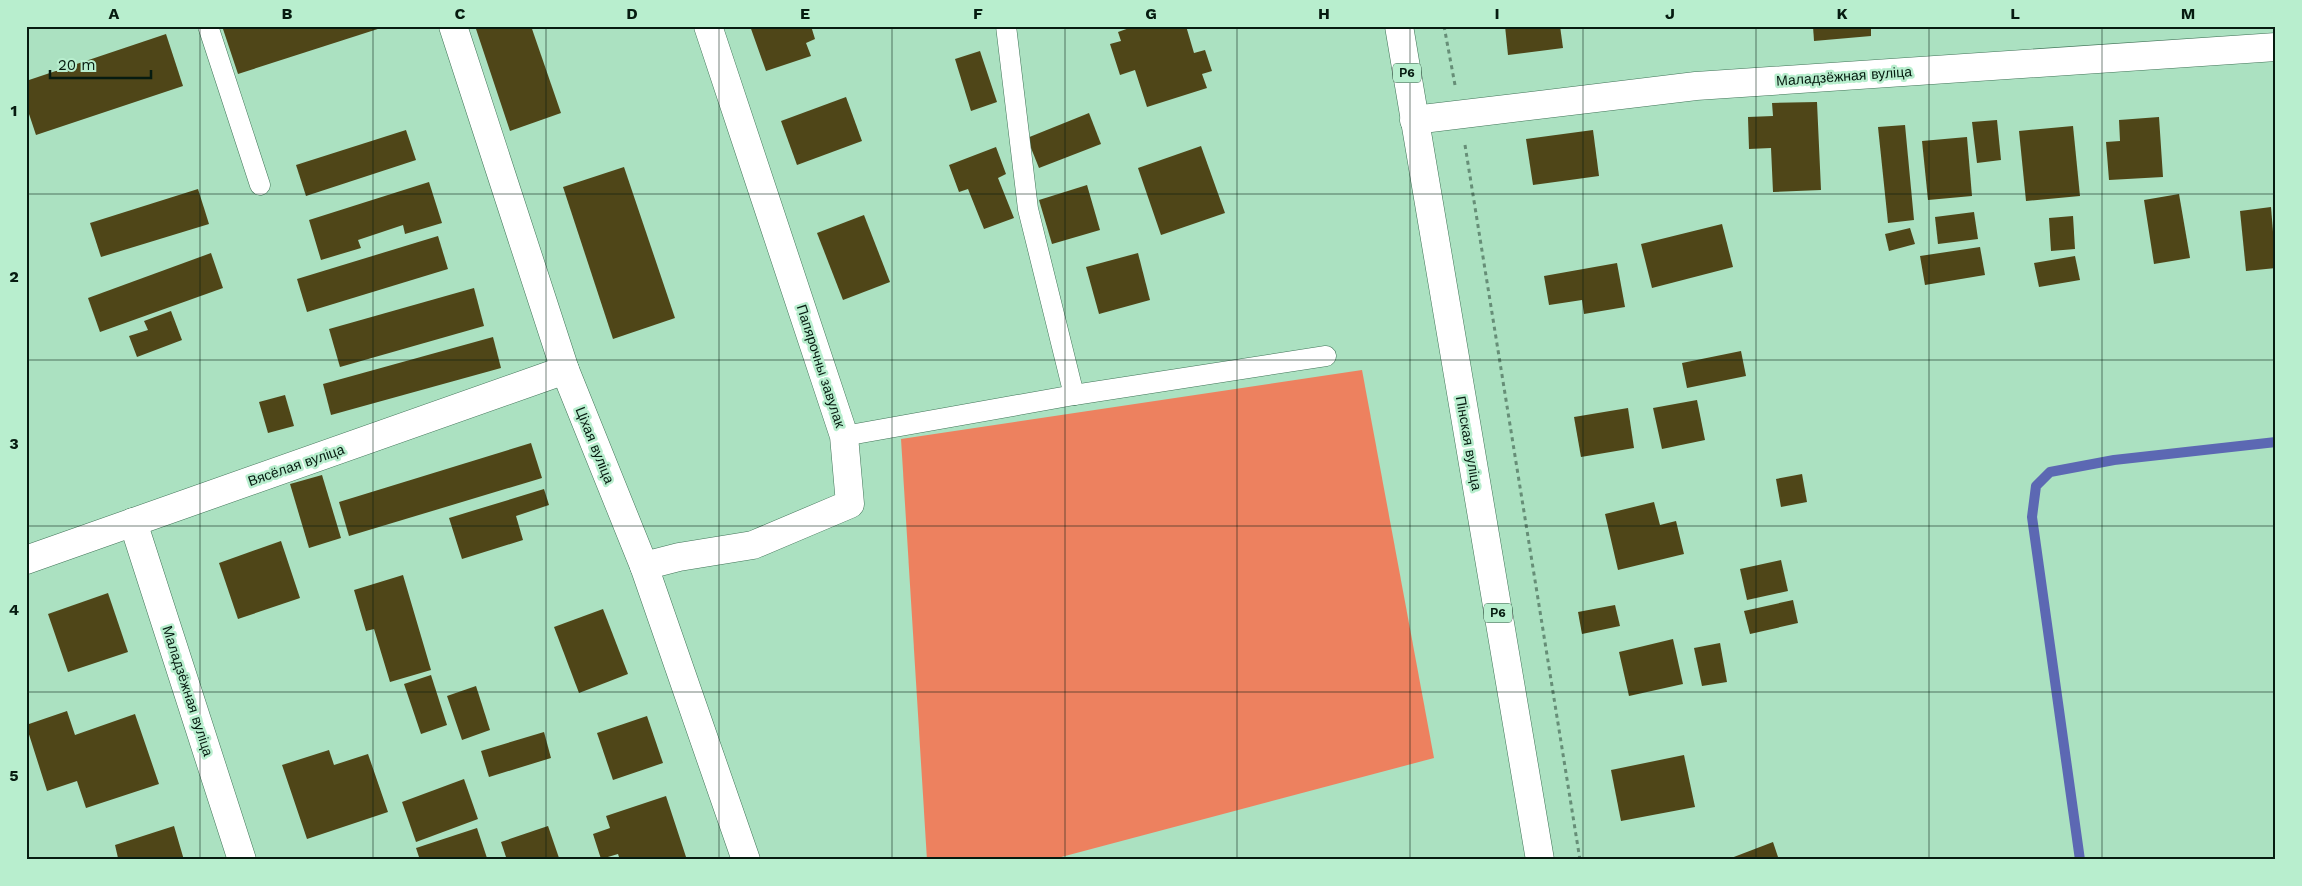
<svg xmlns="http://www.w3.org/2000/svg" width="2302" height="886" viewBox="0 0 2302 886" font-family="'Work Sans',sans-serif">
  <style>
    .green { fill: #ed815f }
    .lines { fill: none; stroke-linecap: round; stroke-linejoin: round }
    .stream { stroke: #5c68b3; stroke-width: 10 }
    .building { fill: #4f4618 }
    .service-casing { stroke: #417458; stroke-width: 21 }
    .minor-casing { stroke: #417458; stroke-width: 29 }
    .primary-casing { stroke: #417458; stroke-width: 29 }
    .path { stroke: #668e77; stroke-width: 3; stroke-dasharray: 4 4; stroke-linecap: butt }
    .service { stroke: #fff; stroke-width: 20 }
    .minor { stroke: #fff; stroke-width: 28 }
    .primary { stroke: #fff; stroke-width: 28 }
    .grid { fill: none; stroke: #061b10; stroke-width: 1; stroke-opacity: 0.55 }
    .labels { text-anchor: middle; stroke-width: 5; stroke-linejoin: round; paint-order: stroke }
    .shield { fill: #b8eece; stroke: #3b5a49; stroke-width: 1 }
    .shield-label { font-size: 12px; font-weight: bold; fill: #061b10 }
    .street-label { font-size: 14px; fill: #061b10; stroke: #b8eece }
    .neatline { fill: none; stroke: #061b10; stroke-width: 2 }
    .grid-label { font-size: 16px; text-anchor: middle; font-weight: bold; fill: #061b10 }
  </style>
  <rect width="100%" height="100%" fill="#abe1c1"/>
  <path class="green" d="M1362 370 1434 758 1050 860H927L901 439Z"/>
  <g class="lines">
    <path class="stream" d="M2080 860 2032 517 2036 486 2050 472 2114 460 2276 442"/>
  </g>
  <g class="building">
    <path d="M222 26H384V27L238 74Z"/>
    <path d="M475 26H531L561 113 510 131Z"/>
    <path d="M750 26H811L815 39 806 43 811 56 766 71Z"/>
    <path d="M1135 26H1186L1194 53 1205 50 1212 71 1202 74 1207 88 1147 107 1135 70 1120 75 1110 44 1121 41 1118 32Z"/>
    <path d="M1505 26H1560L1563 48 1508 55Z"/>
    <path d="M1813 26H1871V36L1814 41Z"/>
    <path d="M166 34 183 86 36 135 26 105V81Z"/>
    <path d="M980 51 997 102 971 111 955 59Z"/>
    <path d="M846 97 862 141 797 165 781 121Z"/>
    <path d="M1817 102 1821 190 1773 192 1771 148 1749 149 1748 117 1773 116 1772 103Z"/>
    <path d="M1089 113 1101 144 1039 168 1027 138Z"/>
    <path d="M2159 117 2163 177 2109 180 2106 142 2120 141 2119 120Z"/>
    <path d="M1997 120 2001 160 1977 163 1972 122Z"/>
    <path d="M1905 125 1914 220 1888 223 1878 127Z"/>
    <path d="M2073 126 2080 196 2026 201 2019 131Z"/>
    <path d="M406 130 416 160 306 196 296 165Z"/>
    <path d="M1593 130 1599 176 1533 185 1526 139Z"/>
    <path d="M1967 137 1972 196 1928 200 1922 141Z"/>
    <path d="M1201 146 1225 213 1161 235 1138 168Z"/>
    <path d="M996 147 1006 174 998 178 1014 218 984 229 968 189 959 192 949 165Z"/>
    <path d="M624 167 675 318 613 339 563 187Z"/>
    <path d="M429 182 442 223 405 234 403 225 358 240 361 248 321 260 309 220Z"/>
    <path d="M1087 185 1100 230 1052 244 1039 200Z"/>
    <path d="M198 189 209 224 101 257 90 223Z"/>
    <path d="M2179 194 2190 258 2154 264 2144 200Z"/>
    <path d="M2271 207 2276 268 2246 271 2240 211Z"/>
    <path d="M1974 212 1978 239 1938 244 1935 217Z"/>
    <path d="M864 215 890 282 843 300 817 233Z"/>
    <path d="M2073 216 2075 249 2051 251 2049 218Z"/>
    <path d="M1722 224 1733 267 1652 288 1641 244Z"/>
    <path d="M1910 228 1915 244 1889 251 1885 234Z"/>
    <path d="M438 236 448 269 307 312 297 279Z"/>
    <path d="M1980 247 1985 275 1925 285 1920 256Z"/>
    <path d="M211 253 223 288 100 332 88 298Z"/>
    <path d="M1138 253 1150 300 1099 314 1086 267Z"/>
    <path d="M2075 256 2080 280 2039 287 2034 263Z"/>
    <path d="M1617 263 1625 307 1584 314 1582 300 1549 305 1544 276Z"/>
    <path d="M474 288 484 326 340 367 329 329Z"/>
    <path d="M171 311 182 340 137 357 129 336 148 330 144 321Z"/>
    <path d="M493 337 501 368 331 415 323 384Z"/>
    <path d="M1741 351 1746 376 1687 388 1682 363Z"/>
    <path d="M285 395 294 426 268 433 259 402Z"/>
    <path d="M1697 400 1705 440 1662 449 1653 408Z"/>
    <path d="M1628 408 1634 448 1581 457 1574 417Z"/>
    <path d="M531 443 542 478 349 536 339 502Z"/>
    <path d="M1802 474 1807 502 1781 507 1776 479Z"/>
    <path d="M322 475 341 538 309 548 290 484Z"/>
    <path d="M544 489 549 505 516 516 523 540 462 559 449 518Z"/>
    <path d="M1654 502 1660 525 1676 521 1684 554 1618 570 1605 514Z"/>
    <path d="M281 541 300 598 238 619 219 563Z"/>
    <path d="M1781 560 1788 591 1747 600 1740 569Z"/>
    <path d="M403 575 431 670 390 682 374 629 366 631 354 590Z"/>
    <path d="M108 593 128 652 68 672 48 614Z"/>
    <path d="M1793 600 1798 623 1750 634 1744 611Z"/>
    <path d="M1615 605 1620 626 1582 634 1578 612Z"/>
    <path d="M603 609 628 674 579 693 554 627Z"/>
    <path d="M1673 639 1683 684 1629 696 1619 652Z"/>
    <path d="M1720 643 1727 682 1702 686 1694 648Z"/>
    <path d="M431 675 447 725 421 734 404 684Z"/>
    <path d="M476 686 490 730 462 740 447 696Z"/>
    <path d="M67 711 75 735 135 714 159 784 86 808 77 781 47 791 26 725Z"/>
    <path d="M647 716 663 763 613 780 597 733Z"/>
    <path d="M544 732 551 758 489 777 481 751Z"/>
    <path d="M329 750 334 765 368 754 388 812 307 839 282 765Z"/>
    <path d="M1684 755 1695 807 1621 821 1611 770Z"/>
    <path d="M464 779 478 819 416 842 402 802Z"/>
    <path d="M666 796 687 860H620L618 854 601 859 593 834 610 828 606 816Z"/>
    <path d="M174 826 184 860H113L118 858 115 845Z"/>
    <path d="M548 826 559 858 507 860 501 842Z"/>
    <path d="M477 828 487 858 482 860H420L416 848Z"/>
    <path d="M1773 842 1779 860H1726Z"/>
  </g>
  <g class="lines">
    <g class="service-casing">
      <g id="service">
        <path d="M208 26 260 185"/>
        <path d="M1006 26 1028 209 1074 395"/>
        <path d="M844 436 1074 395 1326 356"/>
      </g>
    </g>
    <g class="minor-casing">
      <g id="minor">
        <path d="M453 26 565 370 644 566 746 860"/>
        <path d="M1414 120 1696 86 2276 47"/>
        <path d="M133 522 242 860"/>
        <path d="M26 560 565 370"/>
        <path d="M644 566 679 557 753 545 850 504 844 436 708 26"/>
      </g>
    </g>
    <g class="primary-casing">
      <path id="primary" d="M1399 26 1540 860"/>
    </g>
    <g class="path">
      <path d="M1444 26 1455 85"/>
      <path d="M1465 145 1580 860"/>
    </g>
    <use href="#service" class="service"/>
    <use href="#minor" class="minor"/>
    <use href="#primary" class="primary"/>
  </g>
  <path class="grid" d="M200 26V860M373 26V860M546 26V860M719 26V860M892 26V860M1065 26V860M1237 26V860M1410 26V860M1583 26V860M1756 26V860M1929 26V860M2102 26V860M26 194H2276M26 360H2276M26 526H2276M26 692H2276"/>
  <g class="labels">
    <g class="shield">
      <rect x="1393" y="63.5" width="28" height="19" rx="4"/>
      <rect x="1484" y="603.5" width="28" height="19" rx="4"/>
    </g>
    <g class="shield-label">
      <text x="1407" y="77">Р6</text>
      <text x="1498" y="617">Р6</text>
    </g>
    <g class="street-label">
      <text transform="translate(1844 76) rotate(-4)" y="5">Маладзёжная вуліца</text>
      <text transform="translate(821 366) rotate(72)" y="5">Папярочны завулак</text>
      <text transform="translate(1469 443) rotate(80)" y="5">Пінская вуліца</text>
      <text transform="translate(595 445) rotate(68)" y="5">Ціхая вуліца</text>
      <text transform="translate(296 465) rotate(-19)" y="5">Вясёлая вуліца</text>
      <text transform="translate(188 691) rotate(72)" y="5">Маладзёжная вуліца</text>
    </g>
  </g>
  <rect width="2302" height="886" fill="none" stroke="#b8eece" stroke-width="55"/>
  <path d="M50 70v8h101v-8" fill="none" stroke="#061b10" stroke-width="2.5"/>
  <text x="58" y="70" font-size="15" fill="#061b10" stroke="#b8eece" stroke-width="4" paint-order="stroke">20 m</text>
  <rect x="28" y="28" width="2246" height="830" class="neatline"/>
  <g class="grid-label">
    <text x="114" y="19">A</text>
    <text x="287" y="19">B</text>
    <text x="460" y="19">C</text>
    <text x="632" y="19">D</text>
    <text x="805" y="19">E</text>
    <text x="978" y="19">F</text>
    <text x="1151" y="19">G</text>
    <text x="1324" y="19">H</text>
    <text x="1497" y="19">I</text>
    <text x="1670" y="19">J</text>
    <text x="1842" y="19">K</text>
    <text x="2015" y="19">L</text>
    <text x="2188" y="19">M</text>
    <text x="14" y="116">1</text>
    <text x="14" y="282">2</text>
    <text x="14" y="449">3</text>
    <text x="14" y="615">4</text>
    <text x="14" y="781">5</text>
  </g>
</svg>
